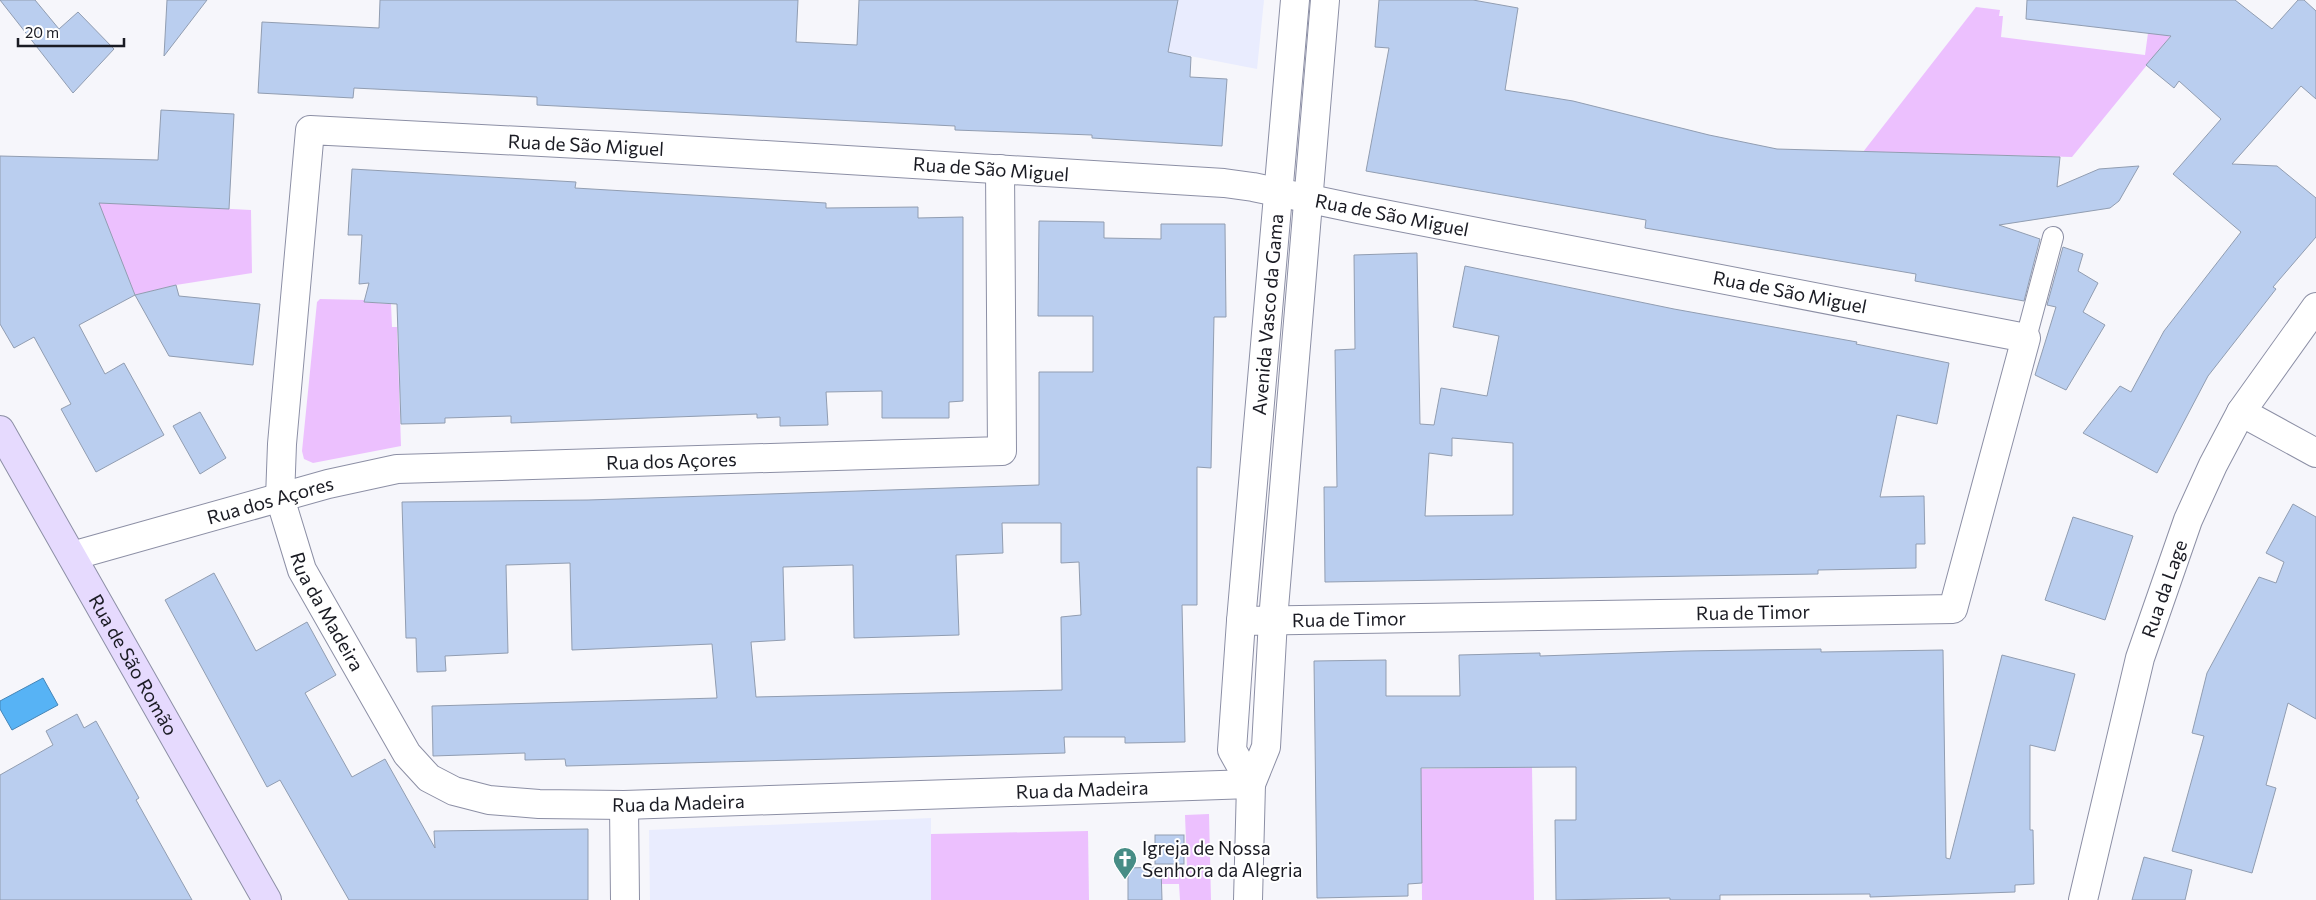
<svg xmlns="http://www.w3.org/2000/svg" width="2316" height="900" viewBox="0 0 2316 900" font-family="Commissioner,sans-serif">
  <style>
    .built { fill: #e9ecfe }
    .green { fill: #ecc0fe }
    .water { fill: #57b3f5; stroke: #4585b6 }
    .building { fill: #baceef; stroke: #919db1; fill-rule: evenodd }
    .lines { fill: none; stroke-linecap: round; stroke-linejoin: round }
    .lane-casing { stroke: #8c8fa5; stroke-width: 22 }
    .street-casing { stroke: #8c8fa5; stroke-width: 30 }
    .secondary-casing { stroke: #8c8fa5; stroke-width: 30 }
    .lane { stroke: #fff; stroke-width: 20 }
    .street { stroke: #fff; stroke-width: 28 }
    .secondary { stroke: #e6dafe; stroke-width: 28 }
    .labels { text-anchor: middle; stroke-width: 4; stroke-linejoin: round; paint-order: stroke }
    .street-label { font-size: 19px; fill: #1a1b23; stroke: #fff }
    .poi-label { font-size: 19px; fill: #1a1b23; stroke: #fff; text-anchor: start }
  </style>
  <rect width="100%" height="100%" fill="#f6f6fb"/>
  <g class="built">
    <path d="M902 0H1264L1257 69Z"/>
    <path d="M931 818V900H650L649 830Z"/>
  </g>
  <g class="green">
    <path d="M2200 0 2072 157 1863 152 1976 7 2000 10 1999 16H2003L2001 37 2145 55 2148 33Z"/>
    <path d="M97 202 251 210 252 273 176 285 135 295Z"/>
    <path d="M320 299 364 300V302L391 304 392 327H397L401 446 313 463 304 459 302 451 317 302Z"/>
    <path d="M1532 767 1534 900H1422L1421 769Z"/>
    <path d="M1209 814 1211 900H1180L1179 884H1161V867H1187L1185 815Z"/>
    <path d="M1088 831 1089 900H931V834Z"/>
  </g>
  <path class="water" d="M43 678 58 705 12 730 0 709V701Z"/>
  <g class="building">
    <path d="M0 0H35L59 29 78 12 114 49 73 93Z"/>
    <path d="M167 0H207L164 56Z"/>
    <path d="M380 0H798L796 42 857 45 859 0H1178L1168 52 1191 57 1190 77 1227 79 1222 146 1092 138V135L955 130V126L537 105V97L354 88 353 98 258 93 262 22 379 28Z"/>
    <path d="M1379 0H1473L1518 8 1505 90 1573 101 1709 135 1777 149 2060 157 2057 187 2099 169 2139 166 2119 201 2110 208 1999 225 2040 239 2024 301 1915 281 1916 274 1645 228 1646 220 1366 171 1389 48 1375 47Z"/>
    <path d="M2027 0H2235L2272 29 2298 0H2304L2316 11V99L2301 86 2232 164 2277 166 2316 198V237L2273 287 2276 289 2208 376 2157 473 2083 433 2120 386 2131 392 2164 331 2241 232 2173 174 2221 119 2179 81 2174 88 2146 65 2171 36 2026 19Z"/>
    <path d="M161 110 234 114 229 209 99 203 135 295 79 325 105 374 124 363 164 435 96 472 61 409 71 404 34 337 14 348 0 324V156L158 160Z"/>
    <path d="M352 169 576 182 575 188 826 203V208L918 207V218L963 217V401L949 402V418H882V391L826 392 828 425 780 426V417L757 418V414L511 423V416L445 418V423L401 424 397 304 364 302 369 283 359 284 362 235H348Z"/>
    <path d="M1039 221 1104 222V238L1161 239V224H1225L1226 317H1214L1211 468 1197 467V605H1182L1185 742 1125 743V737H1064L1065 753 566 766 565 759 525 760V753L433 756 432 706 717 698 712 644 572 650 570 563 506 565 508 653 445 656 446 671 417 672 416 638H406L402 502 588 500 1039 485V372H1093V316H1038ZM1002 523H1061V563L1079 562 1081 615 1061 617 1062 690 756 697 751 642 785 640 783 567 853 565 854 638 959 635 956 555 1003 553Z"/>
    <path d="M2063 247 2083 254 2078 271 2098 283 2083 312 2105 325 2066 390 2035 375 2056 307 2047 305Z"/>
    <path d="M1417 253 1420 424 1434 425 1441 388 1487 396 1499 336 1453 327 1465 266 1674 309 1857 342 1856 344 1949 363 1937 424 1897 415 1880 497 1924 496 1925 544H1916V568L1818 570V574L1325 582 1324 487H1337L1335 350 1355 349 1354 255ZM1452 438 1513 443V515L1425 516 1429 453 1452 456Z"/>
    <path d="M176 285 179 296 260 304 253 365 169 356 135 295Z"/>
    <path d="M200 412 226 458 200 474 173 426Z"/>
    <path d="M2293 504 2316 517V719L2288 703 2266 785 2276 788 2252 873 2172 851 2204 736 2192 733 2207 673 2259 577 2276 583 2284 562 2266 553Z"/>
    <path d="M2073 517 2133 536 2105 620 2045 600Z"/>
    <path d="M214 573 256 651 307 622 336 675 305 693 352 777 385 759 435 848 434 831 588 829V900H349L280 780 267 787 165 600Z"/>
    <path d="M1821 649V652L1943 650 1946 858 1950 859 2002 655 2075 674 2055 751 2030 745V830H2033L2034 884 2015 885V892L1870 897V894L1720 895V900H1670V898L1556 900 1555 820H1576V767L1421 768 1422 883 1408 884V896L1317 898 1314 661 1386 660V696H1460L1459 655 1540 653V656L1684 651Z"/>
    <path d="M77 714 84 728 96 721 139 798 136 800 192 900H0V775L53 745 46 731Z"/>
    <rect x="1155" y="835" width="29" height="29"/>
    <path d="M2144 857 2192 870 2185 900H2132Z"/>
    <path d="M1161 867 1162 900H1128V868Z"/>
  </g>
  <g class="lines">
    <g class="lane-casing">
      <path id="lane" d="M2026 338 2053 237"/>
    </g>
    <g class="street-casing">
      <g id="street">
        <path d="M2241 412 2316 453"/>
        <path id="s1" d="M72 556 328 484 397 469 1002 451 1000 169"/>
        <path id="s2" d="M1241 621 1953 609 2026 338 1358 209 1253 187 1224 183 617 146 310 130 282 444 280 498 302 570 407 754 429 778 454 791 489 800 539 804 624 805 1251 784"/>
        <path id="s3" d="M1251 784 1232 750 1241 621 1295 0"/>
        <path d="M624 805 625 900"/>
        <path d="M1248 900 1251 784 1266 747 1273 620 1325 0"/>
        <path id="s4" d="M2083 900 2140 658 2188 520 2213 465 2241 412 2316 307"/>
      </g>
    </g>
    <g class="secondary-casing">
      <g id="secondary">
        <path id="s5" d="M0 430 267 900"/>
      </g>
    </g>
    <use href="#lane" class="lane"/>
    <use href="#street" class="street"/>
    <use href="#secondary" class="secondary"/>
  </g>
  <defs>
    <g id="church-pin" transform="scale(1.25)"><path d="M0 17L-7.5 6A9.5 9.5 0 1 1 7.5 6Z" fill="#478d86" stroke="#fff"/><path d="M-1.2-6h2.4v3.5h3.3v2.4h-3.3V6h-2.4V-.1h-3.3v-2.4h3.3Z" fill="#fff"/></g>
  </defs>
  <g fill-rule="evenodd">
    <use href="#church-pin" x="1125" y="859"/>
  </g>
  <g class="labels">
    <g class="street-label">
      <text transform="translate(586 145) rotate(3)" y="7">Rua de São Miguel</text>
      <text transform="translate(991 169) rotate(4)" y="7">Rua de São Miguel</text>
      <text transform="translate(1392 215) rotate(11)" y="7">Rua de São Miguel</text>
      <text transform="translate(1790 292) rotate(11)" y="7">Rua de São Miguel</text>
      <text dy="7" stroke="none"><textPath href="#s3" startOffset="476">Avenida Vasco da Gama</textPath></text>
      <text dy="7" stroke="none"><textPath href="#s1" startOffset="611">Rua dos Açores</textPath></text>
      <text dy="7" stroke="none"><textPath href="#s1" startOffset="206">Rua dos Açores</textPath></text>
      <text dy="7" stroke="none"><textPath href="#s4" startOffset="322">Rua da Lage</textPath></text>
      <text dy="7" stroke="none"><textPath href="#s2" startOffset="3218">Rua da Madeira</textPath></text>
      <text dy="7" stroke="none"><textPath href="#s2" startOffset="512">Rua de Timor</textPath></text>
      <text dy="7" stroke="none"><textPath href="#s2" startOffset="108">Rua de Timor</textPath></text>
      <text dy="7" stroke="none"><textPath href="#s5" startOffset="270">Rua de São Romão</textPath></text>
      <text dy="7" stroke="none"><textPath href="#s2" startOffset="4072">Rua da Madeira</textPath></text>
      <text dy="7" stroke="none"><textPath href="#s2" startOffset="3668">Rua da Madeira</textPath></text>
    </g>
    <g class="poi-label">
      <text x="1142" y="855">Igreja de Nossa<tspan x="1142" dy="22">Senhora da Alegria</tspan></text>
    </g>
  </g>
  <path d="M18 38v8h106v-8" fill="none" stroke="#1a1b23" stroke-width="2.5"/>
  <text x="25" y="38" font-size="15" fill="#1a1b23" stroke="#ffffff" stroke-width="4" paint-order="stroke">20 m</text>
</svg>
